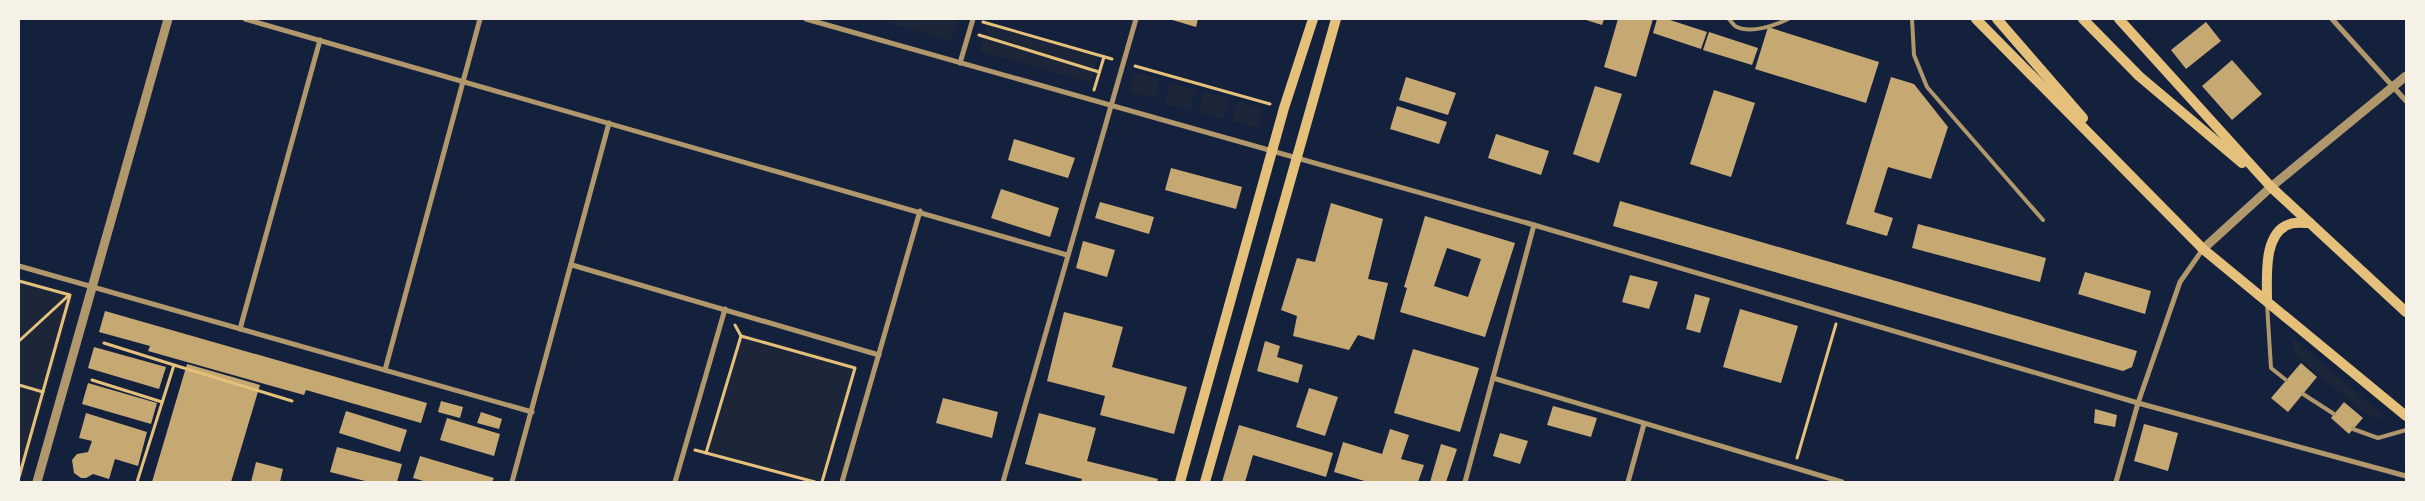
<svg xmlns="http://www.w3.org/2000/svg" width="2425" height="501" viewBox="0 0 2425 501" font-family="'Fira Sans',sans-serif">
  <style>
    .green { fill: #1d2539 }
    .building { fill: #c6a872; fill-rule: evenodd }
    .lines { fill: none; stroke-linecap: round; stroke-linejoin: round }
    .path { stroke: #e5c07b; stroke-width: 3 }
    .service { stroke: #b1986c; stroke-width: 4 }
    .minor { stroke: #b1986c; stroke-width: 5 }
    .tertiary { stroke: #b1986c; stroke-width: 9 }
    .secondary { stroke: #e5c07b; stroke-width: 10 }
  </style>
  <rect width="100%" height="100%" fill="#14213d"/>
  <g class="green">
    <path d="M890 19H945L957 22 951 41 889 23Z"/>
    <path d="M987 25 1098 57 1091 83 980 51Z"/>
    <path d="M1134 72 1160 79 1155 99 1129 92Z"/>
    <path d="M1170 83 1196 90 1190 110 1164 104Z"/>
    <path d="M1204 92 1230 98 1224 119 1198 112Z"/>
    <path d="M1237 101 1263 108 1258 128 1232 121Z"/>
    <path d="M19 278 74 294 21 482H19Z"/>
    <path d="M740 333 856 365 823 482 706 451Z"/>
    <path d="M2291 337 2387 419 2366 414 2295 355Z"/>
  </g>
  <g class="building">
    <path d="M1169 19H1198L1196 27Z"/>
    <path d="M1583 19H1604L1602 25Z"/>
    <path d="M1618 19H1653L1636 77 1604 67Z"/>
    <path d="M1657 19H1667L1707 32 1701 49 1653 33Z"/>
    <path d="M2206 22 2221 41 2186 69 2171 50Z"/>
    <path d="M1768 27 1879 62 1866 103 1755 69Z"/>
    <path d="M1709 32 1758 48 1752 65 1703 50Z"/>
    <path d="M2232 60 2262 94 2232 120 2202 86Z"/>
    <path d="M1406 77 1456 93 1448 115 1399 100Z"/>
    <path d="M1891 77 1914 84 1948 127 1931 179 1888 167 1874 212 1893 218 1887 236 1846 224Z"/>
    <path d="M1595 86 1622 94 1599 163 1573 154Z"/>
    <path d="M1714 90 1755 103 1731 177 1690 164Z"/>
    <path d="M1397 106 1447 122 1439 144 1390 129Z"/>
    <path d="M1496 134 1549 151 1541 175 1488 158Z"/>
    <path d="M1014 139 1075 158 1068 178 1008 160Z"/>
    <path d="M1171 168 1242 187 1236 209 1165 190Z"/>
    <path d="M1001 189 1059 208 1050 237 991 218Z"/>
    <path d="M1620 201 2137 351 2132 367 2123 371 1613 226Z"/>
    <path d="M1100 202 1154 217 1149 234 1095 218Z"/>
    <path d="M1331 203 1383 219 1368 279 1388 283 1374 340 1358 335 1349 350 1293 336 1297 316 1281 310 1297 258 1315 262Z"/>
    <path d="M1425 216 1515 243 1485 337 1400 312 1407 288 1404 287ZM1447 248 1481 259 1468 297 1434 286Z"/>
    <path d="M1918 224 2046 258 2040 282 1912 248Z"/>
    <path d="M1083 241 1115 250 1107 277 1076 268Z"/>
    <path d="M2085 272 2151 291 2145 314 2078 294Z"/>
    <path d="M1630 275 1658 282 1649 309 1622 302Z"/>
    <path d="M1695 294 1710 298 1700 333 1686 329Z"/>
    <path d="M1740 309 1798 326 1781 383 1723 367Z"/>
    <path d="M105 311 427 403 421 423 306 390 304 395 148 351 150 346 99 332Z"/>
    <path d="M1064 312 1123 327 1112 367 1187 387 1174 434 1100 415 1105 396 1047 381Z"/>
    <path d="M1265 341 1280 346 1277 357 1303 365 1298 383 1257 371Z"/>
    <path d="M94 347 166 367 159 389 88 368Z"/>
    <path d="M1413 349 1479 368 1460 432 1394 413Z"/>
    <path d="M2301 363 2317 377 2288 412 2271 398Z"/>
    <path d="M187 364 260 385 231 482H152Z"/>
    <path d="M88 383 157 403 151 424 82 404Z"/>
    <path d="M1309 388 1338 397 1325 436 1296 427Z"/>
    <path d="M943 398 998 412 992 438 936 423Z"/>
    <path d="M441 401 463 407 460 418 438 412Z"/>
    <path d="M2344 402 2363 418 2349 434 2331 418Z"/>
    <path d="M1553 406 1597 418 1591 437 1547 425Z"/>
    <path d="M2095 409 2117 415 2115 427 2094 423Z"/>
    <path d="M346 411 407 430 400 452 339 433Z"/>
    <path d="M481 412 502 419 499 429 477 423Z"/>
    <path d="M86 413 147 432 138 466 115 459 109 479 93 474 86 478H81L74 473 72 460 77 454 88 452 92 441 79 438Z"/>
    <path d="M1039 413 1096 428 1087 461 1158 479 1157 482H1081L1082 479 1025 464Z"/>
    <path d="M447 418 500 434 494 456 440 440Z"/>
    <path d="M2144 424 2178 433 2168 471 2134 461Z"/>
    <path d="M1239 425 1333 453 1326 477 1253 455 1245 482H1222Z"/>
    <path d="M1390 429 1409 435 1401 459 1424 465 1418 482H1368L1334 472 1343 442 1382 454Z"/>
    <path d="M1500 433 1528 441 1520 464 1493 456Z"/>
    <path d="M1441 444 1457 449 1446 482H1430Z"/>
    <path d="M337 447 402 464 397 482H369L330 472Z"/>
    <path d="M420 456 494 478 492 482H427L413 478Z"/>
    <path d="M256 462 283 469 280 482H251Z"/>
  </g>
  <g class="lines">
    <g class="path">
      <path d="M983 22 1112 59"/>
      <path d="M979 35 1099 72"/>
      <path d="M1135 66 1270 104"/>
      <path d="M1094 90 1104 57"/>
      <path d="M19 281 70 295 19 477"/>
      <path d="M735 325 741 336"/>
      <path d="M19 341 68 296"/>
      <path d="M104 343 174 365 137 482"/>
      <path d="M174 365 292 401"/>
      <path d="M92 380 162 402"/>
      <path d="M19 385 43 392"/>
      <path d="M695 450 815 482"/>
      <path d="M706 453 741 336 855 368 822 482"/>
      <path d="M1797 458 1836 324"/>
    </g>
    <g class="service">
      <path d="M1729 19C1731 21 1734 26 1737 27 1751 34 1776 25 1788 19"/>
      <path d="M1912 19 1914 55 1927 87 2043 220"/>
      <path d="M2267 304 2271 368 2286 380"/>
      <path d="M2303 394 2334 414"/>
      <path d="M2353 429 2378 438 2406 430"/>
    </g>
    <g class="minor">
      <path d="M245 19 1067 255"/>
      <path d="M806 19 1534 225 2138 403 2406 476"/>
      <path d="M2332 19 2406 101"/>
      <path d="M960 63 973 19"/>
      <path d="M572 265 879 355"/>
      <path d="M19 266 532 412"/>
      <path d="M240 329 320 40"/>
      <path d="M385 370 480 19"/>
      <path d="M1493 378 1842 482"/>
      <path d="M512 482 609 123"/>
      <path d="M675 482 725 309"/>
      <path d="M842 482 920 211"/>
      <path d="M1003 482 1136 19"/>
      <path d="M1465 482 1534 225"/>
      <path d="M1628 482 1644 424"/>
      <path d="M2116 482 2138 403 2180 282 2203 249"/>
    </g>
    <g class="tertiary">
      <path d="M2203 249 2271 187 2406 76"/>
      <path d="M37 482 168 19"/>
    </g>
    <g class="secondary">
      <path d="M1976 19 2203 249 2406 416"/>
      <path d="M1997 19 2083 118"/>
      <path d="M2083 19 2139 76 2242 163"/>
      <path d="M2119 19 2271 187 2406 312"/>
      <path d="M2267 299C2267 277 2263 232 2290 224 2296 222 2304 223 2310 223"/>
      <path d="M1180 482 1284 108 1313 19"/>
      <path d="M1205 482 1336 19"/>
    </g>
  </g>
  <rect width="2425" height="501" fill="none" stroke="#f6f1e7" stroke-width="40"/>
</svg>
